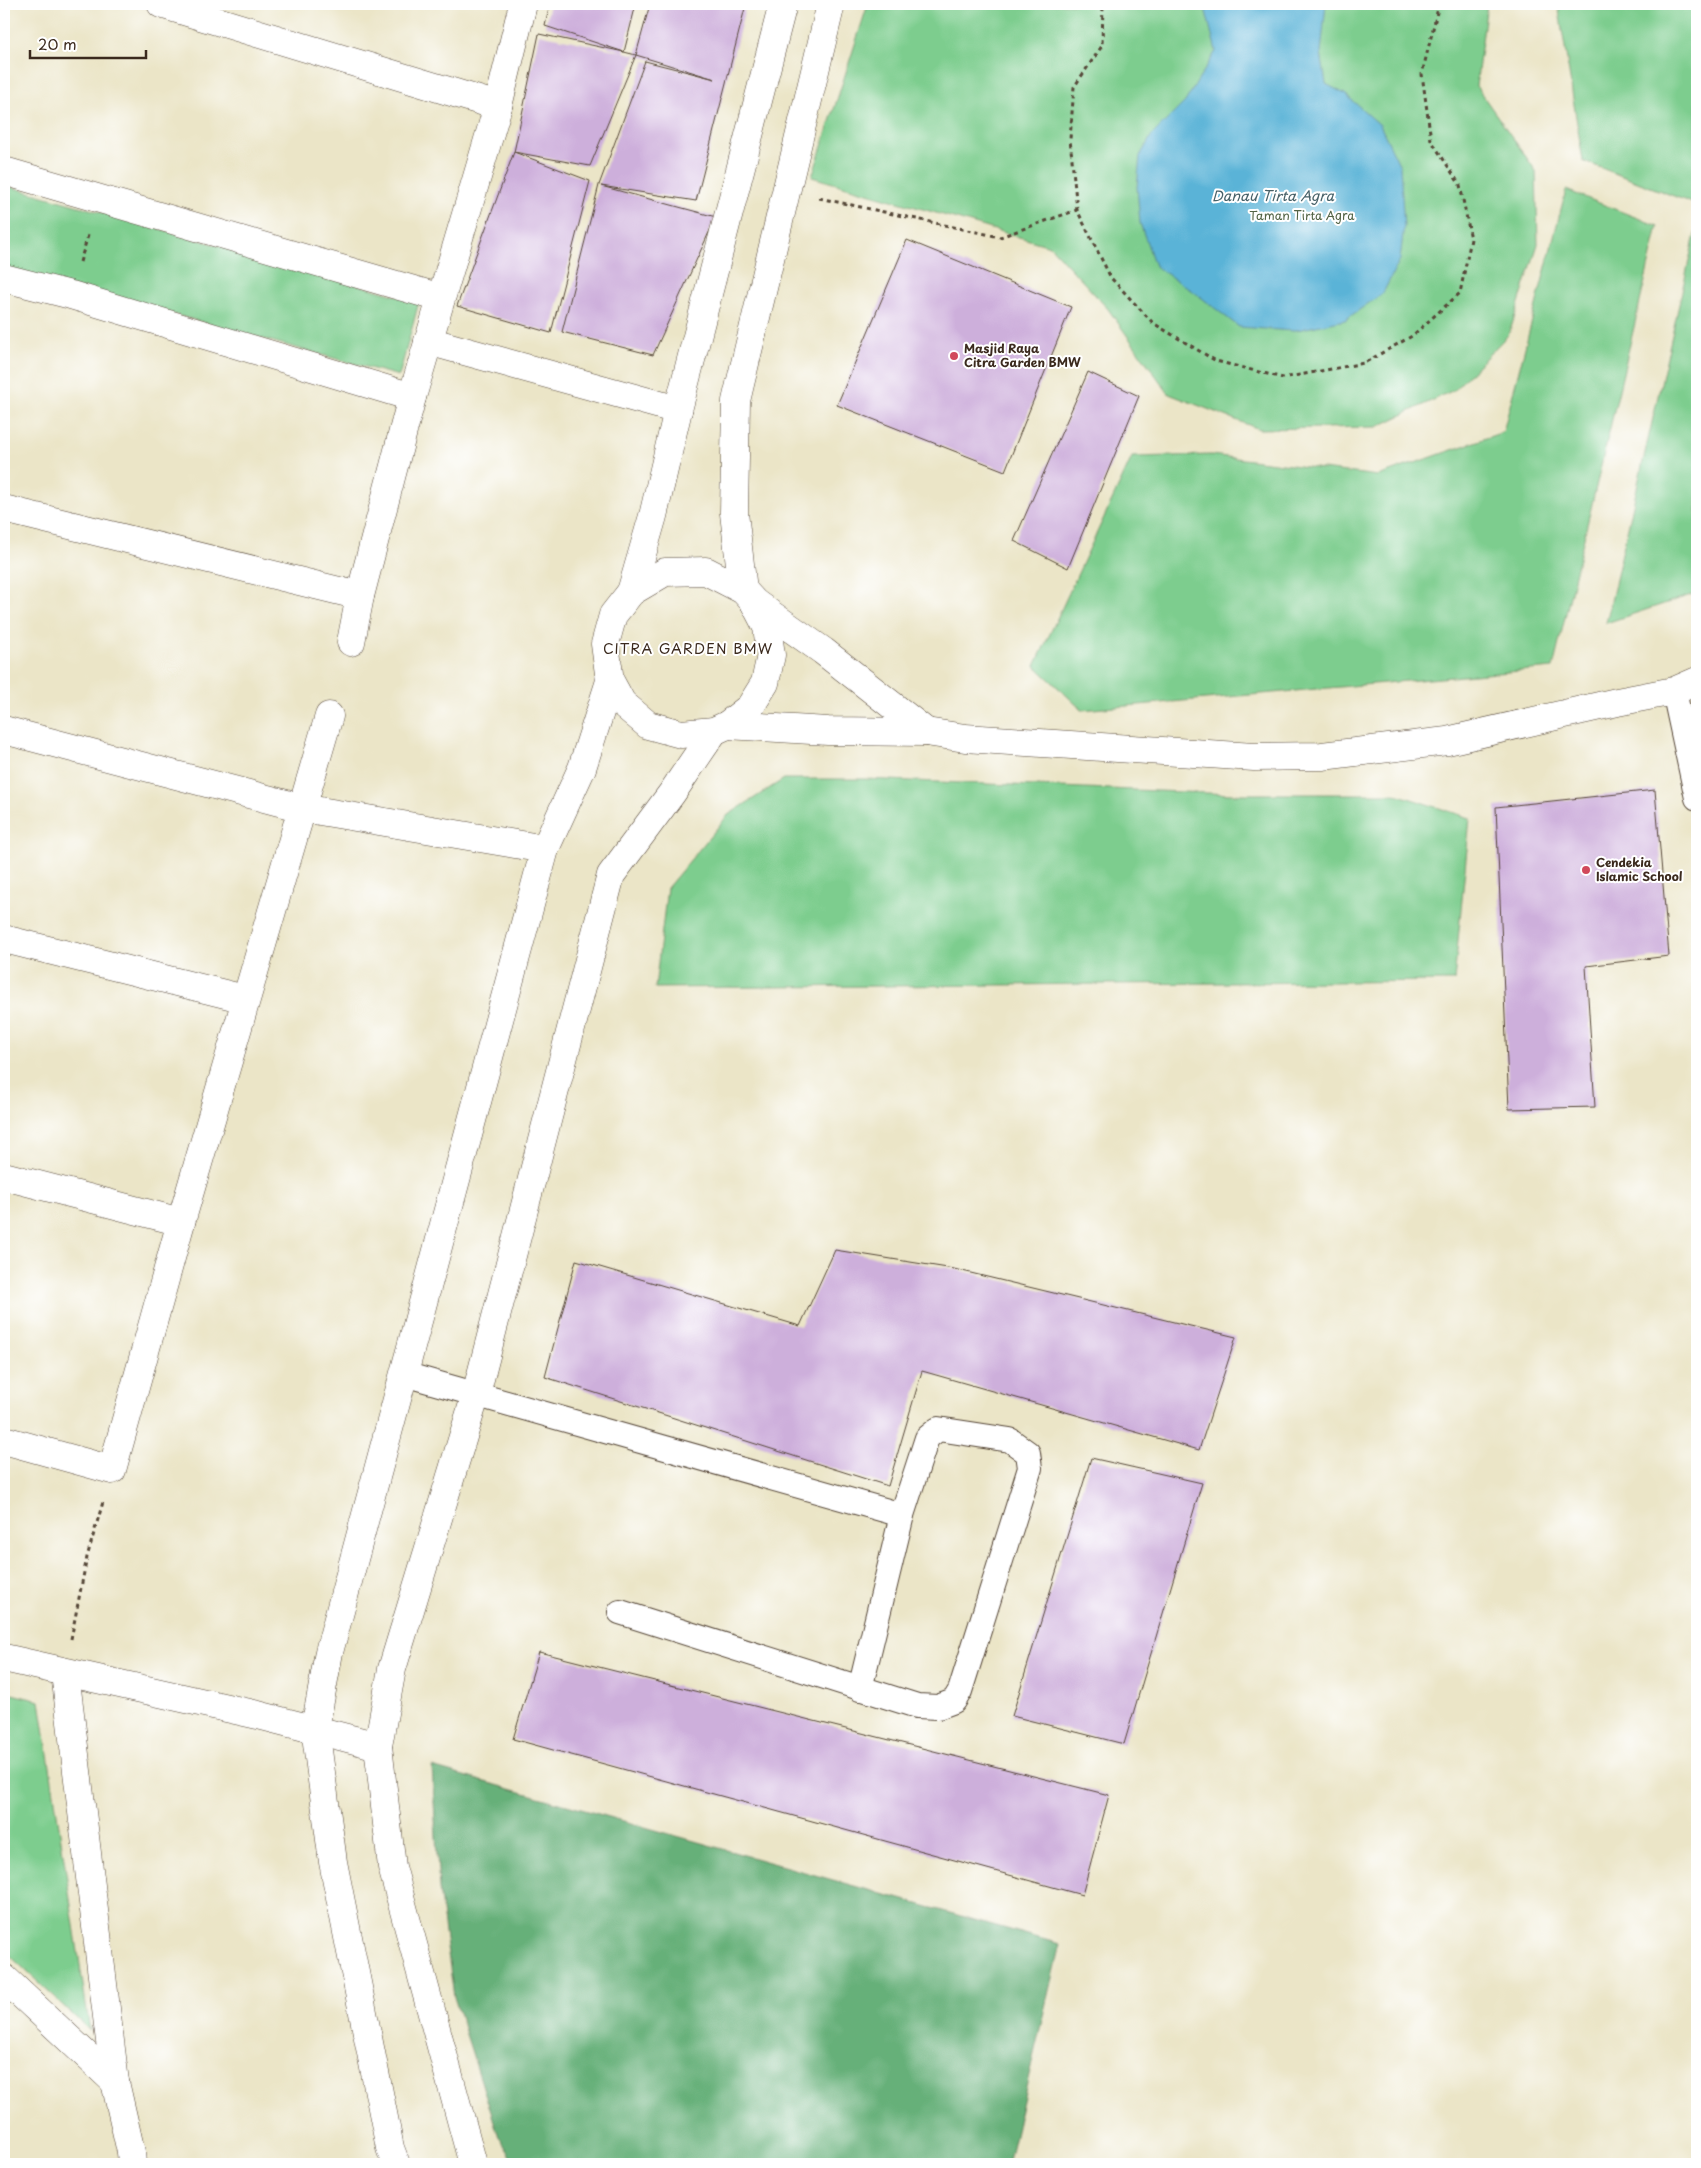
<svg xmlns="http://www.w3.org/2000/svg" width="1701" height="2168" viewBox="0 0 1701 2168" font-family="'Playpen Sans',sans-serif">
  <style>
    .green { fill: #7dcd8e; stroke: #5c7c56 }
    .forest { fill: #66b079; stroke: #506d4c }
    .water { fill: #5ab3d7; stroke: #4a6e7a }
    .building { fill: #cdafdb }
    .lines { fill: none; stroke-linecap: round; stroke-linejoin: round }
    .lane-casing { stroke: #554637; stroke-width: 26 }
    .street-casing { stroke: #554637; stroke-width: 29 }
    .path { stroke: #554637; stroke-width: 3; stroke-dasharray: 4 4; stroke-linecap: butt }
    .lane { stroke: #fff; stroke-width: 24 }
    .street { stroke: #fff; stroke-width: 28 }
    .poi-dot { fill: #d1495b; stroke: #fff; stroke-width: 2 }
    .labels { text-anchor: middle; stroke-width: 4; stroke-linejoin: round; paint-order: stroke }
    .park-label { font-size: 12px; fill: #526345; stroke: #fff }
    .poi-label { font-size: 12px; font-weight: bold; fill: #3b2a1e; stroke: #fff; text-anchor: start }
    .water-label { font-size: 14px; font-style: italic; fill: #476168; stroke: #fff }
    .neighbourhood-label { font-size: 14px; letter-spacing: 1px; fill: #3b2a1e; stroke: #fff }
  </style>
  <rect width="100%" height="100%" fill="#fff"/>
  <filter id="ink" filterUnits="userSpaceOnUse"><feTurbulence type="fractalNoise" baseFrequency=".02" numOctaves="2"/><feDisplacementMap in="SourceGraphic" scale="10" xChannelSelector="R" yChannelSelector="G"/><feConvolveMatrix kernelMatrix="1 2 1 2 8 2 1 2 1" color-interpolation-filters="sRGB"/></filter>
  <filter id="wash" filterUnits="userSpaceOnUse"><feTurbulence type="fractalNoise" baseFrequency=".0096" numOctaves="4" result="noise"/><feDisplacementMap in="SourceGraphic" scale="20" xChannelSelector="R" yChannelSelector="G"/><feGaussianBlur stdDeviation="1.12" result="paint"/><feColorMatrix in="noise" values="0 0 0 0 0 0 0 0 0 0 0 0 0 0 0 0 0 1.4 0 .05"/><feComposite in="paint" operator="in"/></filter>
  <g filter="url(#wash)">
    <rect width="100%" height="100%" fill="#ebe5c7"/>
    <g class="green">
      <path d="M868 4H1487L1476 86 1536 171 1538 244 1509 334 1454 390 1377 427 1259 429 1169 394 1108 309 1050 246 812 177Z"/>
      <path d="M1558 4H1697V205L1583 161Z"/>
      <path d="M4 185 419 302 399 376 4 268Z"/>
      <path d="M1566 190 1658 226 1553 668 1082 710 1035 666 1132 457 1211 455 1378 476 1503 432Z"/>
      <path d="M1697 226V593L1606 623Z"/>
      <path d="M784 779H864L1232 794H1396L1470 818 1454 981 655 988 667 888 728 815Z"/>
      <path d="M4 1692 40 1701 90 2031 4 1950Z"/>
    </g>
    <path class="forest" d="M432 1767 1060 1944 1008 2164H516L499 2137 454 1997 439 1889Z"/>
    <path class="water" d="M1204 4H1326L1321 53 1326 84 1345 94 1380 125 1400 166 1404 226 1400 260 1383 293 1345 320 1292 331 1239 327 1198 295 1155 266 1140 223 1137 187 1140 156 1152 135 1185 102 1216 51Z"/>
    <g id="blocks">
      <g class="building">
        <path d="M550 4H636L624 52 636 55 590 166 514 152 539 34 624 52 545 26Z"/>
        <path d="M650 4H746L696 201 601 186 716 217 653 355 562 332 599 185 645 61 715 79 636 55Z"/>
        <path d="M514 152 590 181 551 333 457 306Z"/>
        <path d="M907 240 1071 307 1005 471 837 405Z"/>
        <path d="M1088 372 1139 396 1068 568 1014 541Z"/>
        <path d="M1655 790 1669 956 1586 966 1595 1107 1509 1109 1496 807Z"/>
        <path d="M835 1250 954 1269 1236 1337 1199 1450 922 1371 888 1486 545 1377 576 1260 800 1326Z"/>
        <path d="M1091 1458 1202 1483 1124 1744 1012 1716Z"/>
        <path d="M539 1652 1109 1795 1082 1895 513 1739Z"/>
      </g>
    </g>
  </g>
  <g filter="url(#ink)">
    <use href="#blocks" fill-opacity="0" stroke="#554637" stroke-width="1"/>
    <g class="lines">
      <g class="lane-casing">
        <g id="lane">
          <path d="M1674 691 1697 798"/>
          <path d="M404 1374 902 1515"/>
          <path d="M620 1612 917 1706 938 1707 954 1701 960 1691 1030 1468 1028 1453 1010 1440 938 1429 927 1438 902 1515 860 1689"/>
        </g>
      </g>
      <g class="street-casing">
        <g id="street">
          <path d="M161 4 498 106"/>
          <path d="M4 171 441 298"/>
          <path d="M4 278 71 295 412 397"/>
          <path d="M428 341 678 410"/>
          <path d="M4 509 360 596 412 397 498 106 523 4"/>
          <path d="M743 590 734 513 736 401 831 4"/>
          <path d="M631 592 653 516 678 410 783 4"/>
          <path d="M755 603 823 651 926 732"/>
          <path d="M351 642 360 596"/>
          <path d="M727 725 828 731 926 732 965 738 1254 757 1322 756 1447 741 1617 702 1674 691 1697 681"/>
          <path d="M4 730 302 808 545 849"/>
          <path d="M4 939 245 999"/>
          <path d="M4 1176 181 1222"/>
          <path d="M4 1440 112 1470 181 1222 329 716"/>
          <path d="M4 1658 258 1715 378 1746"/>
          <path d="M65 1673 115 2082 131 2152 132 2164"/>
          <path d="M4 1978 115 2082"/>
          <path d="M396 2164 390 2148 333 1862 315 1728 329 1652 545 849 582 768 610 681 605 644 613 615 631 592 665 572 706 571 743 590 754 602 767 627 771 655 765 683 750 707 727 725 714 731 681 734 648 725 622 703 610 681"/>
          <path d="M473 2164 392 1867 378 1746 392 1669 476 1394 611 875 672 793 714 731"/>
        </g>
      </g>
      <g class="path">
        <path d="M819 198 1000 237 1077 210 1111 278 1153 323 1216 361 1283 378 1364 363 1412 336 1460 293 1471 239 1460 185 1431 140 1422 74 1439 4"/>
        <path d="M1077 210 1070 139 1074 87 1102 46 1103 4"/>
        <path d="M80 262 89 232"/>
        <path d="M71 1639 87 1557 103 1502"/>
      </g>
      <use href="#lane" class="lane"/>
      <use href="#street" class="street"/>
    </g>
  </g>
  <g class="poi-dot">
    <circle cx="954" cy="356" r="5"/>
    <circle cx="1586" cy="870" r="5"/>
  </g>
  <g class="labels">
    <g class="park-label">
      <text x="1302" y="220">Taman Tirta Agra</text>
    </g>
    <g class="poi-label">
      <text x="964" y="353">Masjid Raya<tspan x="964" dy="14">Citra Garden BMW</tspan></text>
      <text x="1596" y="867">Cendekia<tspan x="1596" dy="14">Islamic School</tspan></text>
    </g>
    <g class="water-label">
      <text x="1273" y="201">Danau Tirta Agra</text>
    </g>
    <g class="neighbourhood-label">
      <text x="688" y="654">CITRA GARDEN BMW</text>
    </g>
  </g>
  <rect width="1701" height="2168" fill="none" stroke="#fff" stroke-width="20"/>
  <path d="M30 50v8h116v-8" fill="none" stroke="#3b2a1e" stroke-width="2.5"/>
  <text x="38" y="50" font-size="15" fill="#3b2a1e" stroke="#ffffff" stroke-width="4" paint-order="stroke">20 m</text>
</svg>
